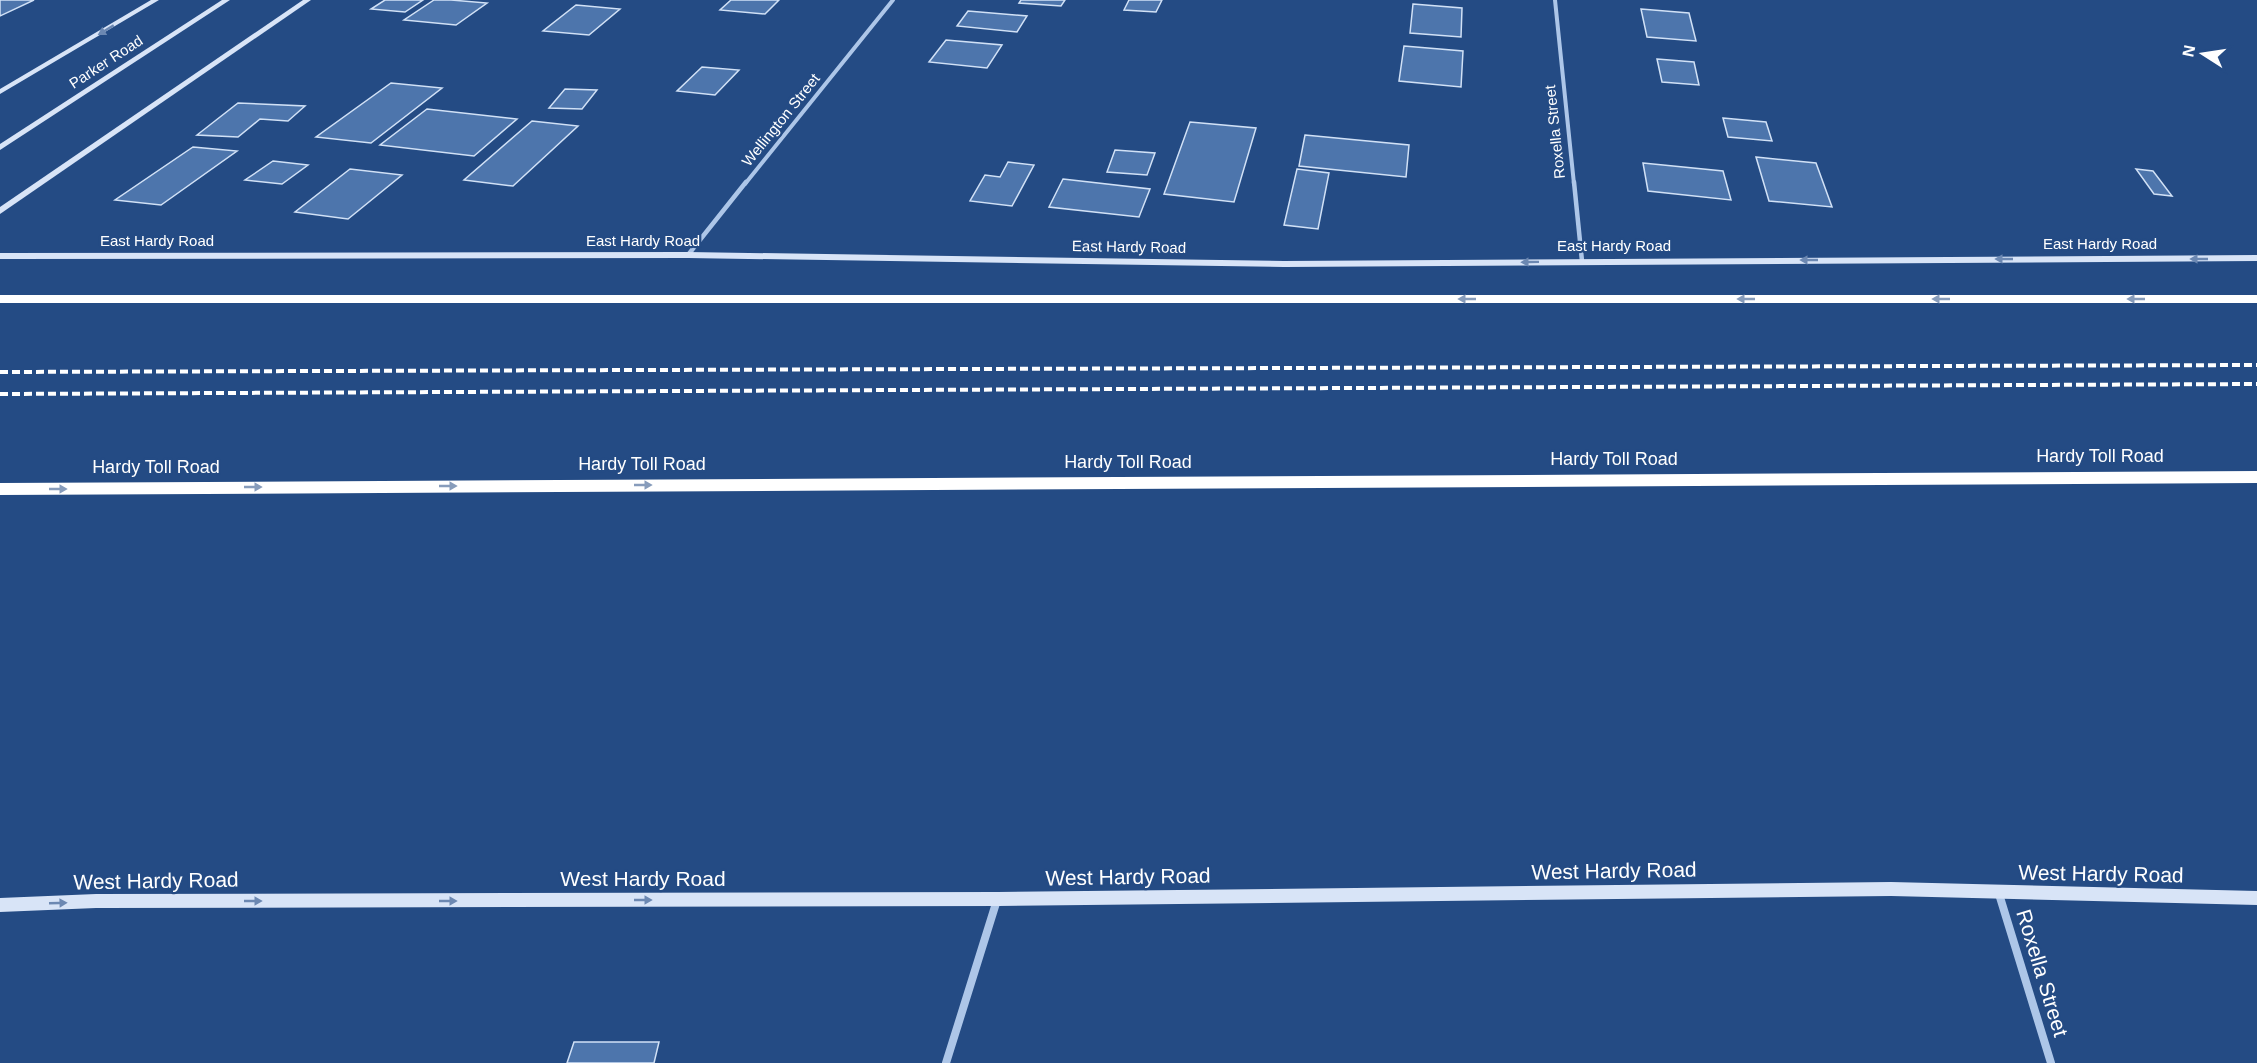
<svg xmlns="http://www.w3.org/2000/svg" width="2257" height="1063" viewBox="0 0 2257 1063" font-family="Helvetica,sans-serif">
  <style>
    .building { fill: #4d75ac; stroke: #d1e1f6; stroke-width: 1.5 }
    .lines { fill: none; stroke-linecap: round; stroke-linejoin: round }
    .minor-far2 { stroke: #adc6e8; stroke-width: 4 }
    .minor-far1 { stroke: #adc6e8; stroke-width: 4.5 }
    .minor { stroke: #adc6e8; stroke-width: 8 }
    .secondary { fill: #d8e4f7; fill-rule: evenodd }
    .motorway { fill: #fff; fill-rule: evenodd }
    .rail { stroke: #fff; stroke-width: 4; stroke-dasharray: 8 4; stroke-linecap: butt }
    .oneway { fill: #6c88b2 }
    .oneway2 { fill: #879cbb }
    .labels { text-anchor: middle; stroke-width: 4.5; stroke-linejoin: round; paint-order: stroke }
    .far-street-label { font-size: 15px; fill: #fff; stroke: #244b84 }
    .street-label { font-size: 18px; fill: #fff; stroke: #244b84 }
    .near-street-label { font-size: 21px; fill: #fff; stroke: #244b84 }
  </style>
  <rect width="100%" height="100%" fill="#244b84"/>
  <g class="building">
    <path d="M0 0H34L0 16Z"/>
    <path d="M385 0H423L405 12 371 9Z"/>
    <path d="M434 0H451L487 3 456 25 404 20Z"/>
    <path d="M731 0H779L765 14 720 10Z"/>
    <path d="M1021 0H1065L1061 6 1019 3Z"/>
    <path d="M1129 0H1162L1156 12 1124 10Z"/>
    <path d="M1413 4 1462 8 1461 37 1410 33Z"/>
    <path d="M576 5 620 9 589 35 543 31Z"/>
    <path d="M1641 9 1689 13 1696 41 1647 37Z"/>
    <path d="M968 11 1027 16 1017 32 957 26Z"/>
    <path d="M946 40 1002 45 987 68 929 62Z"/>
    <path d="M1404 46 1463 51 1461 87 1399 81Z"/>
    <path d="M1657 59 1694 62 1699 85 1662 82Z"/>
    <path d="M702 67 739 70 715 95 677 91Z"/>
    <path d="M391 83 442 88 371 143 316 137Z"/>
    <path d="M565 89 597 90 582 109 549 108Z"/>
    <path d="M238 103 305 106 288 121 260 119 238 137 197 135Z"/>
    <path d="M427 109 517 119 474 156 380 145Z"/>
    <path d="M1723 118 1766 122 1772 141 1728 137Z"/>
    <path d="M532 121 578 126 513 186 464 180Z"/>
    <path d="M1190 122 1256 128 1234 202 1164 194Z"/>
    <path d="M1305 135 1409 145 1406 177 1299 166Z"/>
    <path d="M193 147 237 151 161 205 115 200Z"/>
    <path d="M1115 150 1155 153 1147 175 1107 172Z"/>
    <path d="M1756 157 1816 163 1832 207 1769 201Z"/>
    <path d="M273 161 308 165 282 184 245 180Z"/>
    <path d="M1008 162 1034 165 1012 206 970 201 985 175 1000 177Z"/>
    <path d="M1643 163 1723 171 1731 200 1648 191Z"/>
    <path d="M350 169 402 175 348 219 295 212Z"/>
    <path d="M1297 169 1329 173 1318 229 1284 225Z"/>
    <path d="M2136 169 2153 171 2172 196 2154 194Z"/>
    <path d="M1063 179 1150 189 1139 217 1049 207Z"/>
    <path d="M574 1042H659L654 1063H567Z"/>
  </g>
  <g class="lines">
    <g class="minor-far2">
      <path d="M1555 0 1574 184"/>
      <path d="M745 184 893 0"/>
    </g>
    <g class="minor-far1">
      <path d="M1574 182 1582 261"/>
      <path d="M688 255 746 182"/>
    </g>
    <g class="minor">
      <path d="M1999 894 2051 1063"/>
      <path d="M946 1063 997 900"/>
    </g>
    <g class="secondary">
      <path d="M151 0H159L0 94V89Z"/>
      <path d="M222 0H230L0 150V144Z"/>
      <path d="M303 0H311L0 214V207Z"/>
      <path d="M688 252 1284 261 2257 255V261L1284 267 688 258 0 259V253Z"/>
      <path d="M1891 882 2257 891V905L1891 896 998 906 96 908 0 912V898L96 894 998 892Z"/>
    </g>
    <g class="motorway">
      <rect x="0" y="295" width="2257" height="8"/>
      <path d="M2257 471V483L0 495V483Z"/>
    </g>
    <g class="rail">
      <path d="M0 372 2257 365"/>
      <path d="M0 394 2257 384"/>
    </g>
  </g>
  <defs><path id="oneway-solid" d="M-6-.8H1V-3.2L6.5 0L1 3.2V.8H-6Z" transform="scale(1.5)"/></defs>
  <g class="oneway">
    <use href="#oneway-solid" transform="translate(106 30) rotate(149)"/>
    <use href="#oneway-solid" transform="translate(2004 259) rotate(180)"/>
    <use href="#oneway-solid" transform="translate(2199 259) rotate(180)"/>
    <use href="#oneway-solid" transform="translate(1809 260) rotate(180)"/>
    <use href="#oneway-solid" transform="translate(1530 262) rotate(179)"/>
    <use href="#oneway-solid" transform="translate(643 900)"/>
    <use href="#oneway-solid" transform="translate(253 901)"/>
    <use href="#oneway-solid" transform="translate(448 901)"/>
    <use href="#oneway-solid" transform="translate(58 903) rotate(-2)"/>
  </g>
  <g class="oneway2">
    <use href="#oneway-solid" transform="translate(1467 299) rotate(-180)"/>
    <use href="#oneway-solid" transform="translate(1746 299) rotate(-180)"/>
    <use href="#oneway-solid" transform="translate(1941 299) rotate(180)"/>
    <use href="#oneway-solid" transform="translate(2136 299) rotate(180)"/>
    <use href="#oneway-solid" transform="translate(643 485)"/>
    <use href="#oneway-solid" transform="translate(448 486)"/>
    <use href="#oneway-solid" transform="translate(253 487)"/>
    <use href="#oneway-solid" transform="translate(58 489)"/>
  </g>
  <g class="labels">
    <g class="far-street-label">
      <text transform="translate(106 62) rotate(-33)" y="5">Parker Road</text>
      <text transform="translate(781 120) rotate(-51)" y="5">Wellington Street</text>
      <text transform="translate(1555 132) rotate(-96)" y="5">Roxella Street</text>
      <text x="157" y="246">East Hardy Road</text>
      <text x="643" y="246">East Hardy Road</text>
      <text x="2100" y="249">East Hardy Road</text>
      <text x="1614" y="251">East Hardy Road</text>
      <text transform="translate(1129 247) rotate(1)" y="5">East Hardy Road</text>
    </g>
    <g class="street-label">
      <text x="2100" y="462">Hardy Toll Road</text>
      <text x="1614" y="465">Hardy Toll Road</text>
      <text x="1128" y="468">Hardy Toll Road</text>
      <text x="642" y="470">Hardy Toll Road</text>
      <text x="156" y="473">Hardy Toll Road</text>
    </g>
    <g class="near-street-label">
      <text transform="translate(1614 871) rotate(-1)" y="7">West Hardy Road</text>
      <text transform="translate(2101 874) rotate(1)" y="7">West Hardy Road</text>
      <text transform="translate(1128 877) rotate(-1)" y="7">West Hardy Road</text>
      <text x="643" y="886">West Hardy Road</text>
      <text transform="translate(156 881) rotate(-1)" y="7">West Hardy Road</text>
      <text transform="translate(2042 973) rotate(73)" y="7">Roxella Street</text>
    </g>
  </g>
  <g transform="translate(2203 54) rotate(282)" stroke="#244b84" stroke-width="4.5" paint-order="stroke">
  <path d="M0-4.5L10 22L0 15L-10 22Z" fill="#ffffff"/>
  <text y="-9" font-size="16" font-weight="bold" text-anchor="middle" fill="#ffffff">N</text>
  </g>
</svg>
